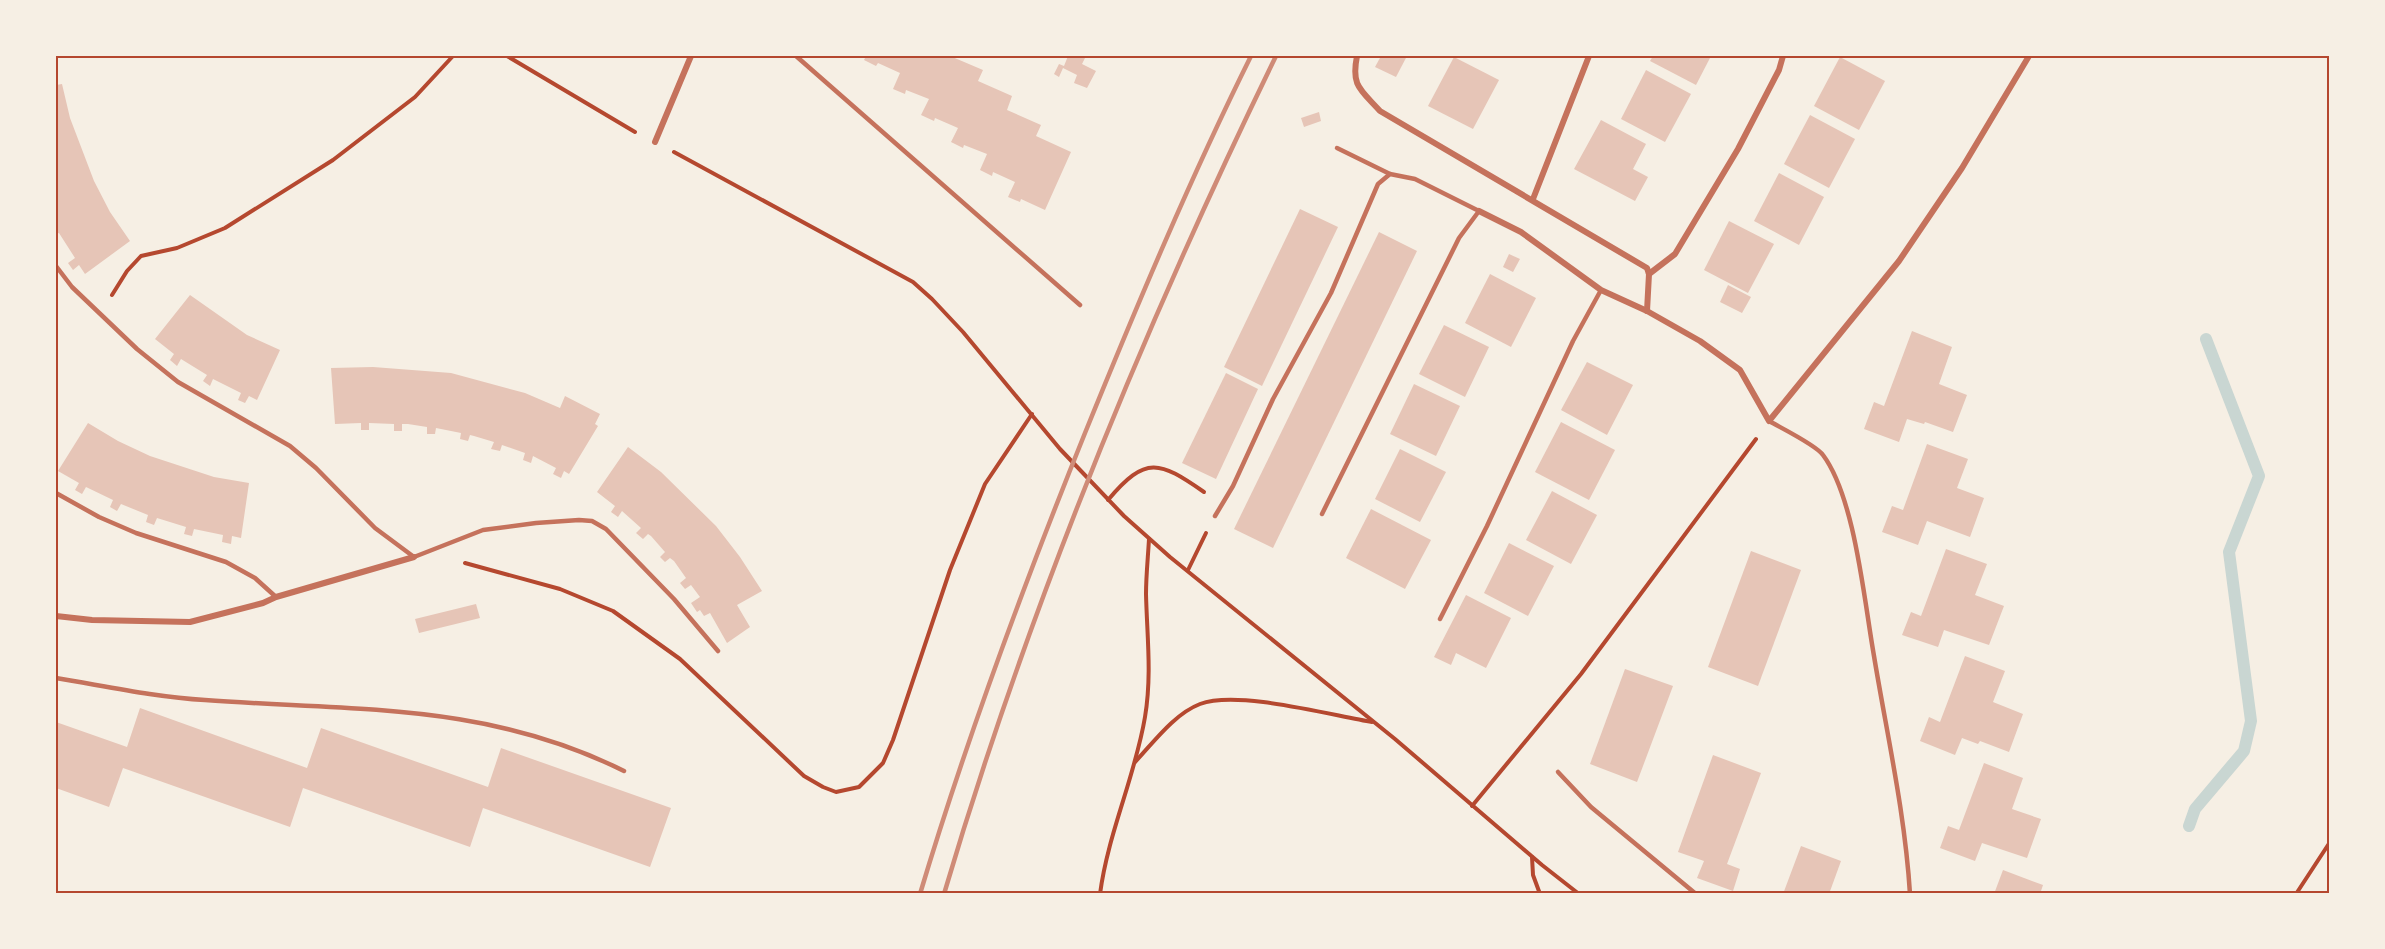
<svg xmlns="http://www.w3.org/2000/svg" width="2385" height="949" viewBox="0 0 2385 949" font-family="'Fira Sans',sans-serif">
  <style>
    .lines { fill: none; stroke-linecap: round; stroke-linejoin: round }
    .stream { stroke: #c9d6d2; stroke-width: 12 }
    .building { fill: #e6c5b7 }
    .path { stroke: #b5482f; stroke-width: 4 }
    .service { stroke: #c5725c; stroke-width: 4.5 }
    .minor { stroke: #c5725c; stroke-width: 6 }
    .rail { stroke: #cf8b77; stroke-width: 4.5 }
    .neatline { fill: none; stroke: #b5482f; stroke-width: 2 }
  </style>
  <rect width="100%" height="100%" fill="#f6efe4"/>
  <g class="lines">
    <path class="stream" d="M2189 826 2195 809 2244 751 2251 721 2229 552 2259 476 2206 339"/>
  </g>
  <g class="building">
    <path d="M866 56H950L983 70 978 81 1012 96 1007 110 1041 125 1036 136 1071 152 1045 210 1021 199 1020 202 1008 197 1015 182 993 172 992 176 980 170 987 154 964 145 963 148 951 142 958 128 935 118 934 121 921 115 929 99 906 90 905 94 893 89 900 73 878 63 876 66 864 60Z"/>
    <path d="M1068 56H1078L1085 58 1082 64 1096 71 1087 88 1074 83 1077 75 1063 68 1059 77 1054 74 1059 64 1064 66Z"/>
    <path d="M1381 56H1407L1396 77 1375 67Z"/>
    <path d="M1653 56H1711L1696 85 1650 61Z"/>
    <path d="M1454 57 1499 80 1473 129 1428 106Z"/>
    <path d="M1840 57 1885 81 1859 130 1814 106Z"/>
    <path d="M1646 70 1691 94 1665 142 1621 119Z"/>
    <path d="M62 84 70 118 94 181 110 212 130 241 85 274 79 265 73 270 68 263 75 258 59 233 56 234V85Z"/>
    <path d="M1319 112 1321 121 1304 127 1301 118Z"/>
    <path d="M1810 115 1855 139 1829 188 1784 164Z"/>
    <path d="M1601 120 1646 144 1633 169 1648 177 1635 201 1574 169Z"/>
    <path d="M1779 173 1824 197 1799 245 1754 221Z"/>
    <path d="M1300 209 1338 227 1262 386 1224 367Z"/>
    <path d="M1729 221 1774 244 1748 293 1704 270Z"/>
    <path d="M1379 232 1417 251 1273 548 1234 529Z"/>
    <path d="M1509 254 1520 259 1513 272 1503 267Z"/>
    <path d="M1490 274 1536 298 1511 347 1465 323Z"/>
    <path d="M1728 285 1751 297 1742 313 1720 302Z"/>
    <path d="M190 295 247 335 280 350 257 400 249 396 245 403 238 400 241 393 213 379 210 386 203 381 207 375 181 359 177 366 170 360 174 354 155 339Z"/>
    <path d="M1444 325 1489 347 1465 397 1419 374Z"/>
    <path d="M1912 331 1952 347 1939 384 1967 395 1953 432 1925 422 1924 424 1907 419 1899 442 1864 429 1874 402 1884 406Z"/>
    <path d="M1587 362 1633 385 1607 435 1561 410Z"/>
    <path d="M373 367 451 373 525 393 560 408 565 396 600 414 595 424 598 426 569 474 564 471 561 478 553 474 556 468 533 456 531 463 523 460 525 453 502 445 500 451 491 449 494 442 474 436 470 435 468 441 460 439 461 433 436 428 435 434H427V427L408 424H402V431H394V424L369 423V430H361V423L335 424 331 368Z"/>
    <path d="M1226 373 1258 389 1216 479 1182 463Z"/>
    <path d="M1414 384 1460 406 1436 456 1390 434Z"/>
    <path d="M1561 422 1615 450 1589 500 1535 472Z"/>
    <path d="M88 423 118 441 150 456 214 477 249 483 241 538 232 536 231 544 222 542 223 535 194 529 192 536 184 534 186 527 157 518 154 525 146 522 148 515 121 504 117 511 110 507 113 500 86 487 82 494 75 490 79 483 58 471Z"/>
    <path d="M1927 444 1968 459 1957 488 1984 498 1970 537 1927 521 1918 545 1882 532 1892 506 1903 510Z"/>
    <path d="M628 447 661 472 716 526 740 557 762 591 737 605 750 627 727 643 710 613 704 616 700 610 697 612 691 603 700 597 691 585 685 589 680 583 686 578 674 561 670 558 665 562 660 557 665 552 651 536 648 534 643 539 636 533 641 528 622 511 618 517 611 512 615 506 597 492Z"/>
    <path d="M1400 449 1446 472 1420 522 1375 499Z"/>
    <path d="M1552 491 1597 515 1571 564 1526 540Z"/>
    <path d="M1371 509 1431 540 1405 589 1346 558Z"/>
    <path d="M1509 543 1554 566 1528 616 1484 593Z"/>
    <path d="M1946 549 1987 564 1975 595 2004 606 1989 645 1944 630 1938 647 1902 635 1911 612 1921 616Z"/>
    <path d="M1751 551 1801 570 1758 686 1708 667Z"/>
    <path d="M1466 595 1511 618 1486 668 1456 653 1451 665 1434 657Z"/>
    <path d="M476 604 480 618 419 633 415 619Z"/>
    <path d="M1965 656 2005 671 1993 702 2023 714 2009 752 1980 741 1978 744 1962 738 1955 755 1920 741 1929 717 1940 722Z"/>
    <path d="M1625 669 1673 686 1637 782 1590 764Z"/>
    <path d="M140 708 307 768 321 728 488 787 501 748 671 808 650 867 483 808 470 847 303 788 290 827 123 768 109 807 56 788V722L127 747Z"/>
    <path d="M1713 755 1761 773 1727 864 1740 869 1733 891 1697 878 1704 861 1678 852Z"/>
    <path d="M1984 763 2023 778 2012 809 2041 819 2027 858 1982 843 1975 861 1940 848 1948 826 1959 830Z"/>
    <path d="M1801 846 1841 861 1829 894H1783Z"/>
    <path d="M2003 870 2043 885 2040 894H1994Z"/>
  </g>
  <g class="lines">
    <g class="path">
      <path d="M507 56 635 132"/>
      <path d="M674 152 913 282 932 299 963 332 1060 449 1124 516 1170 557 1395 739 1542 865 1579 894"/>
      <path d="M112 295 127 271 141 256 177 248 225 228 333 160 415 97 453 56"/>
      <path d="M1108 500C1146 455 1159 461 1204 492"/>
      <path d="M465 563 560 589 613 611 680 659 804 776 823 787 836 792 859 787 883 763 893 740 950 570 985 484 1032 414"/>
      <path d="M1188 570 1206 533"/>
      <path d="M1135 762C1153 743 1174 714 1200 704 1238 690 1330 715 1372 722"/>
      <path d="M1472 806 1581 674 1756 439"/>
      <path d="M1532 857 1533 875 1540 894"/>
      <path d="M1100 894C1108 833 1135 777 1145 717 1152 675 1147 636 1146 594 1146 576 1148 557 1149 539"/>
      <path d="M2296 894 2330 842"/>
    </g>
    <g class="service">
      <path d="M796 56 1080 305"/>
      <path d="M1337 148 1390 174"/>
      <path d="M56 266 72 287 137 349 178 382 290 446 316 468 375 528 414 557 483 530 536 523 579 520 592 521 606 529 674 599 718 651"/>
      <path d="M1769 421C1781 428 1816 445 1823 455 1855 498 1864 600 1874 656 1887 735 1905 813 1910 894"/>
      <path d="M56 493 99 517 136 533 226 562 255 578 276 597"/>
      <path d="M1215 516 1233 486 1273 399 1331 293 1378 184 1390 174 1415 179 1479 211 1459 238 1322 514"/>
      <path d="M1440 619 1487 526 1573 341 1601 290"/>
      <path d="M56 678C105 686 155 697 205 700 353 711 486 702 624 771"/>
      <path d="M1558 772 1591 807 1696 894"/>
    </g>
    <g class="minor">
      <path d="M1357 56C1351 86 1360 89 1380 111L1647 268 1649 274 1647 311"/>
      <path d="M655 142 691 56"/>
      <path d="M1533 199 1589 56"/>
      <path d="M1479 211 1521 232 1601 290 1647 311 1700 341 1740 370 1769 421 1899 261 1962 168 2029 56"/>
      <path d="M1649 274 1675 254 1738 149 1779 70 1783 56"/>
      <path d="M56 616 92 620 190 622 263 603 276 597 414 557"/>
    </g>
    <g class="rail">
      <path d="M920 894C967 737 1024 584 1085 433 1137 305 1190 179 1251 56"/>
      <path d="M944 894C1029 606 1145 325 1276 56"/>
    </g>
  </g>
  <rect width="2385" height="949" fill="none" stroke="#f6efe4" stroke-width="114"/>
  <rect x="57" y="57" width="2271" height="835" class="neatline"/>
</svg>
